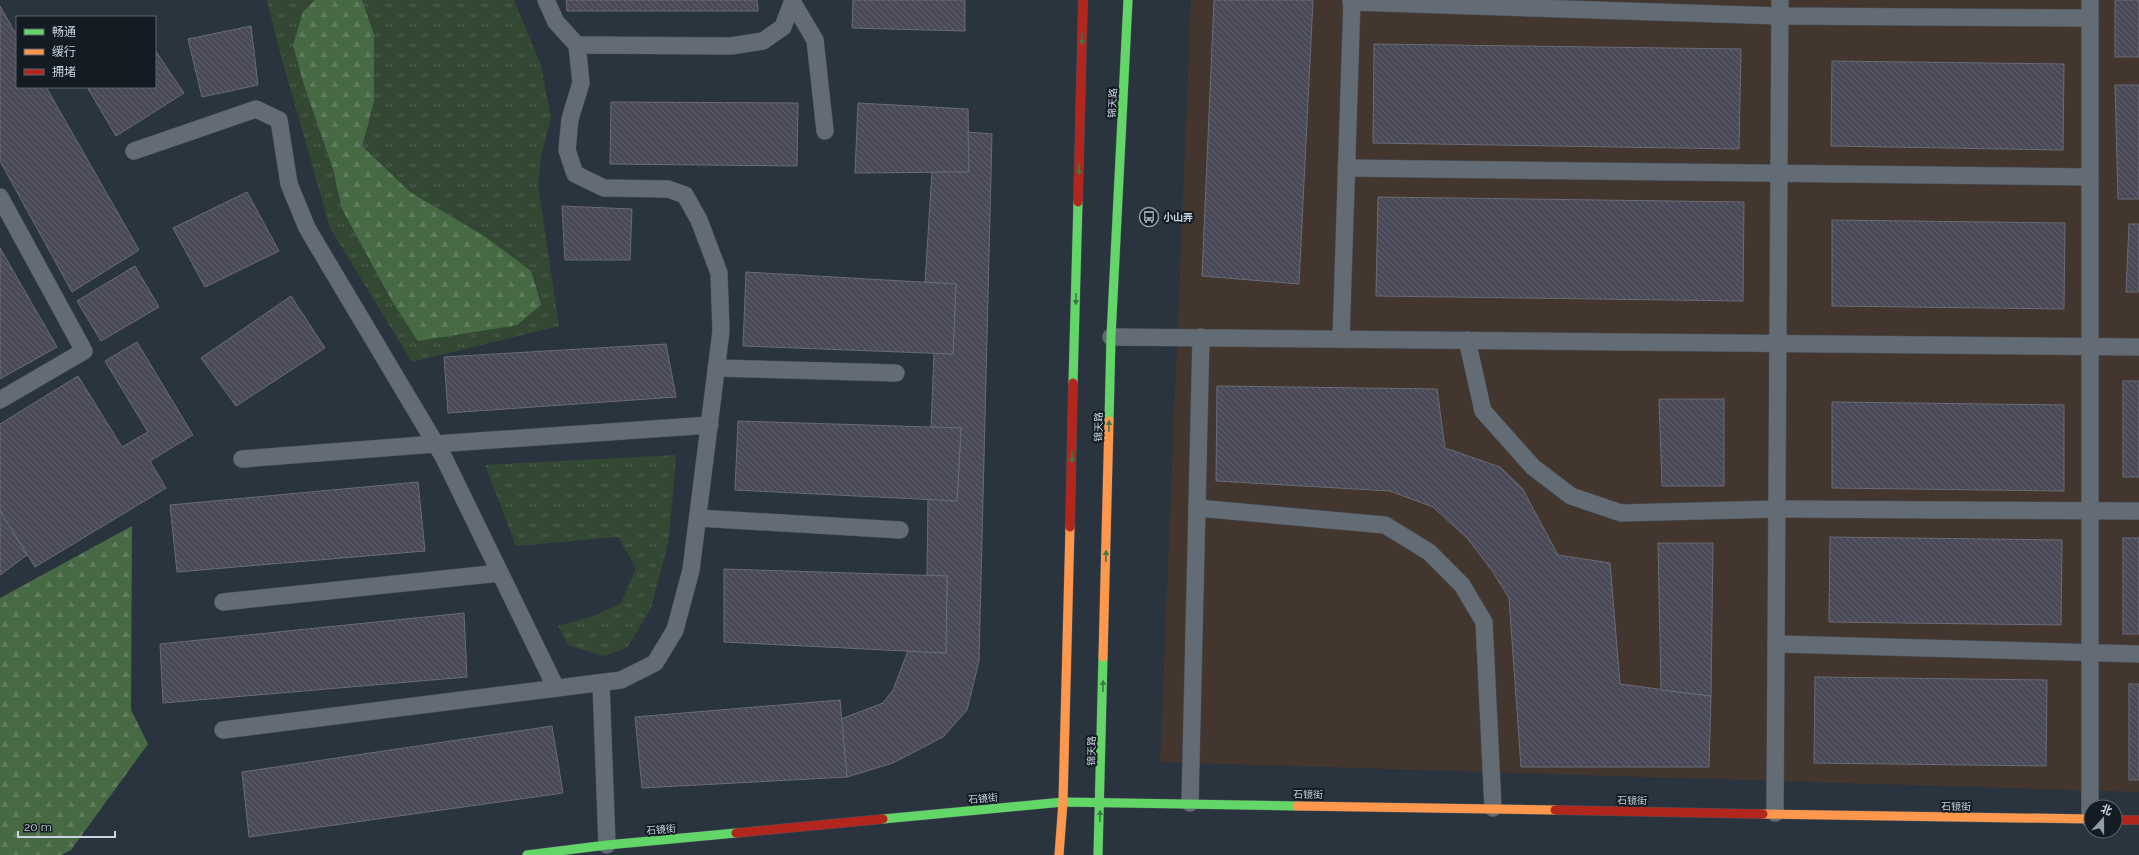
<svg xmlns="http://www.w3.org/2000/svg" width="2139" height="855" viewBox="0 0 2139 855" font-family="Raleway,'Noto Sans SC',sans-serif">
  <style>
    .commercial { fill: #43362f }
    .grass { fill: url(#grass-tufts) }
    .forest { fill: url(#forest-firs) }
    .building { fill: url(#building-back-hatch); stroke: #696b75 }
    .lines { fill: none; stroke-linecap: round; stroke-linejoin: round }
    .lane-casing { stroke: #475059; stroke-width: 18 }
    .fast-casing { stroke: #475059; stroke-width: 10 }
    .slow-casing { stroke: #475059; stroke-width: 10 }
    .jam-casing { stroke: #475059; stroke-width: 10 }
    .lane { stroke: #636b74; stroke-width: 17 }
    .fast { stroke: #63d668; stroke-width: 9 }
    .slow { stroke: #ff974d; stroke-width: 9 }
    .jam { stroke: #b3261e; stroke-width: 9 }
    .oneway { fill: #3b7846 }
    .labels { text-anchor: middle; stroke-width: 4; stroke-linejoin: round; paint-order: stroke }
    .street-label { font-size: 10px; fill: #c9d4e0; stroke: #131b23 }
    .poi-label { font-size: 10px; font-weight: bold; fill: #c9d4e0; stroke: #131b23; text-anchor: start }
  </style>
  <defs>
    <pattern id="grass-tufts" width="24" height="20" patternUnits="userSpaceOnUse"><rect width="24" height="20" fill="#334832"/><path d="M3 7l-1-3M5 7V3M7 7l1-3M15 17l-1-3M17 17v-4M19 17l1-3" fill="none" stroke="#4f624f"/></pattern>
    <pattern id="forest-firs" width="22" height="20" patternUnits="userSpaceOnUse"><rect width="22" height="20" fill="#476a44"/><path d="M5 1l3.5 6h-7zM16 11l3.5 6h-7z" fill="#607e5f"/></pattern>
    <pattern id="building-back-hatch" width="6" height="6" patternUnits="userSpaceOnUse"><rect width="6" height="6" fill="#494957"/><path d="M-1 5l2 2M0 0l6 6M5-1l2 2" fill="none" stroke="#62626f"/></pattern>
  </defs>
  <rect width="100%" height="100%" fill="#2a343f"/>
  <path class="commercial" d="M1191 0H2139V792L1160 762Z"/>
  <g class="grass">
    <path d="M267 0H514L541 65 551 118 541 157 538 186 559 326 412 362 330 228 278 45Z"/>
    <path d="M676 455 669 540 651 608 627 648 603 656 568 645 558 626 594 616 621 603 636 568 618 537 516 546 485 465Z"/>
  </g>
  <g class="forest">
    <path d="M315 0H362L374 35V102L362 146 410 192 484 236 531 271 541 305 517 325 418 341 392 301 342 209 333 169 304 85 293 45 303 12Z"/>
    <path d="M132 526 131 710 148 744 71 850 61 855H0V598Z"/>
  </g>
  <g class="building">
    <path d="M566 0H757L758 11H567Z"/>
    <path d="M853 0H965V31L852 28Z"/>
    <path d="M1214 0H1313L1299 284 1202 276Z"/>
    <rect x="2115" y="0" width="24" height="57"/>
    <path d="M0 6 17 36V87H46L139 250 72 292 0 161Z"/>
    <path d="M251 26 258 85 202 97 188 39Z"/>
    <path d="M1374 44 1741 49 1739 149 1373 143Z"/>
    <path d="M155 50 184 93 116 136 87 87H155Z"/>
    <path d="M1832 61 2064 64 2063 150 1831 146Z"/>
    <path d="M2115 85H2139V199H2118Z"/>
    <path d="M611 102 798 103 797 166 610 164Z"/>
    <path d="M858 103 968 109 969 172 855 173Z"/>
    <path d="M968 132 992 134 979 661 967 710 943 737 893 763 847 777 841 719 883 703 893 690 908 651 946 653 947 576 927 575 928 499 957 501 961 428 931 427 934 353 953 354 956 284 925 282 932 172H969Z"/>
    <path d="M247 192 279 251 205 287 173 228Z"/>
    <path d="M1378 197 1744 202 1743 301 1376 296Z"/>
    <path d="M562 206 632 209 630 260H565Z"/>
    <path d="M1832 220 2065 223 2064 309 1832 306Z"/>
    <path d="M2129 224H2139V292H2126Z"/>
    <path d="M0 248 57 347 0 379Z"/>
    <path d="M135 266 159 307 101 341 77 301Z"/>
    <path d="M746 272 956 284 953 354 743 346Z"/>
    <path d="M291 296 325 348 236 406 201 358Z"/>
    <path d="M137 342 193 435 150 461 166 488 35 567 0 511V424L78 376 122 447 148 432 105 361Z"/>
    <path d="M666 344 676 397 448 413 444 357Z"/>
    <rect x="2123" y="381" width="16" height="96"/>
    <path d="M1217 386 1437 389 1445 448 1500 467 1522 488 1558 555 1610 563 1620 684 1711 696 1709 767H1521L1509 598 1491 569 1467 538 1433 507 1390 491 1216 481Z"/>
    <path d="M1659 399H1724V486H1662Z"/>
    <path d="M1832 402 2064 405V491L1832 488Z"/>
    <path d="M738 421 961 428 957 501 735 490Z"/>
    <path d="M418 482 425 551 177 572 170 505Z"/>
    <path d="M0 511 27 555 0 575Z"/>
    <path d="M1830 537 2062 540 2061 625 1829 622Z"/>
    <rect x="2123" y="538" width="16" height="96"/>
    <path d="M1658 543H1713L1711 696 1661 690Z"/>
    <path d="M724 569 947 576 946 653 724 642Z"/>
    <path d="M464 613 467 677 163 703 160 644Z"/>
    <path d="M1815 677 2047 680 2046 766 1814 763Z"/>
    <rect x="2129" y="684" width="10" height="96"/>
    <path d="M840 700 847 777 642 788 635 717Z"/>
    <path d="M552 726 563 793 249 837 242 772Z"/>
  </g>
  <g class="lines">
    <g class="lane-casing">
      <g id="lane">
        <path d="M2090 0V819"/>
        <path d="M1351 2 1780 16 2090 18"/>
        <path d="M793 3 815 40 825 131"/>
        <path d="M577 45 731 46 763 41 783 27 793 0"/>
        <path d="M134 151 256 109 279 120 289 184 307 228 444 458 556 688"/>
        <path d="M1346 168 2090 177"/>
        <path d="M0 197 84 351 0 400"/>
        <path d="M1111 337 2139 347"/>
        <path d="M1341 339 1352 0"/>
        <path d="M1467 340 1483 411 1533 467 1571 496 1621 513 1777 509 2139 511"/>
        <path d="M716 368 896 373"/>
        <path d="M242 459 435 444 710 425"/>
        <path d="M1197 508 1385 525 1429 552 1462 585 1484 622 1493 808"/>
        <path d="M698 518 900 530"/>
        <path d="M223 602 500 573"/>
        <path d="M1776 644 2139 654"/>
        <path d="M601 683 607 845"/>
        <path d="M223 730 621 680 655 663 675 630 691 570 721 331 719 273 699 220 685 195 668 189 604 188 575 174 567 150 570 119 581 83 577 45 556 22 546 0"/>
        <path d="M1190 803 1201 337"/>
        <path d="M1775 813 1780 0"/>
      </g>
    </g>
    <g class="fast-casing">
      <g id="fast">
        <path d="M1073 383 1078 202"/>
        <path d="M1109 421 1111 337 1128 0"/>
        <path d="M883 819 1063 802 1297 806"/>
        <path d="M527 855 607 845 736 833"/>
        <path d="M1098 855 1103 657"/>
      </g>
    </g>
    <g class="slow-casing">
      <g id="slow">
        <path d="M1103 657 1109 421"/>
        <path d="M1297 806 1555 810"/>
        <path d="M1763 814 2091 819"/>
        <path d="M1059 855 1063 802 1070 527"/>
      </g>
    </g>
    <g class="jam-casing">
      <g id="jam">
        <path d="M1078 202 1083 0"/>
        <path d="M1070 527 1073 383"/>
        <path d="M1555 810 1763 814"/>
        <path d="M2115 820H2139"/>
        <path d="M736 833 883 819"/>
      </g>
    </g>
    <use href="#lane" class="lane"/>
    <use href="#fast" class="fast"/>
    <use href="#slow" class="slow"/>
    <use href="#jam" class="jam"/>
  </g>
  <defs><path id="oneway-solid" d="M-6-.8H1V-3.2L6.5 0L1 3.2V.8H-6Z"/></defs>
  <g class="oneway">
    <use href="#oneway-solid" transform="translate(1082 39) rotate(91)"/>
    <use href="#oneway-solid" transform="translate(1079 169) rotate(91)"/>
    <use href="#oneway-solid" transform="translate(1076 299) rotate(91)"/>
    <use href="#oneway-solid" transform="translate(1109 426) rotate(-89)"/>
    <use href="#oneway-solid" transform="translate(1072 457) rotate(91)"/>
    <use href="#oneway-solid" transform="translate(1106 556) rotate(-89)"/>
    <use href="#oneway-solid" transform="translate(1103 686) rotate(-89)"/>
    <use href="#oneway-solid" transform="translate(1100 816) rotate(-88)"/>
  </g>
  <defs>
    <g id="bus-ring" transform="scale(1)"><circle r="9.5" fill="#131b23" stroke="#919ca8" stroke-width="1.5"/><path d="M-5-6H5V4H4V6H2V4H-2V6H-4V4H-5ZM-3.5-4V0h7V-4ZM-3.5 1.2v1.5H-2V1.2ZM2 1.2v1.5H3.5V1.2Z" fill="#919ca8"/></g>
  </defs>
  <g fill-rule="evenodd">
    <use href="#bus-ring" x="1149" y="217"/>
  </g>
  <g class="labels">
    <g class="street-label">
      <text transform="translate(1112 103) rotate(-87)" y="4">锦天路</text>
      <text transform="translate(1098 427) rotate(-89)" y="4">锦天路</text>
      <text transform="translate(1091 751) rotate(-89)" y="4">锦天路</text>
      <text transform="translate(1308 794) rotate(1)" y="4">石镜街</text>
      <text transform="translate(983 798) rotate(-5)" y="4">石镜街</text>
      <text transform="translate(1632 800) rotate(1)" y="4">石镜街</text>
      <text transform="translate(1956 806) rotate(1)" y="4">石镜街</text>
      <text transform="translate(661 829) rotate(-5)" y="4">石镜街</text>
    </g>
    <g class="poi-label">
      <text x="1163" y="221">小山弄</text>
    </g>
  </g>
  <rect x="16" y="16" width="140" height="72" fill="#131b23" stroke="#5c656f"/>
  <rect x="24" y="29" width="20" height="6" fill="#63d668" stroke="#5c656f"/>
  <text x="52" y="36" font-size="12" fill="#c9d4e0">畅通</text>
  <rect x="24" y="49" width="20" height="6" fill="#ff974d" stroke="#5c656f"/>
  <text x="52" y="56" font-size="12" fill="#c9d4e0">缓行</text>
  <rect x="24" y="69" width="20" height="6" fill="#b3261e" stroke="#5c656f"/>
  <text x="52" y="76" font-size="12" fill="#c9d4e0">拥堵</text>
  <g transform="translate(2103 819) rotate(21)"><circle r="19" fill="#131b23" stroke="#5c656f"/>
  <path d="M0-3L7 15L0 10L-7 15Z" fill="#919ca8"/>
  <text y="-6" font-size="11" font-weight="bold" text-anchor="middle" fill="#c9d4e0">北</text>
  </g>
  <path d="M18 831v6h97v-6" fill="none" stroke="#c9d4e0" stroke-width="2"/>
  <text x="24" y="831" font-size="12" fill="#c9d4e0" stroke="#131b23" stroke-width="3" paint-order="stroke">20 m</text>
</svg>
